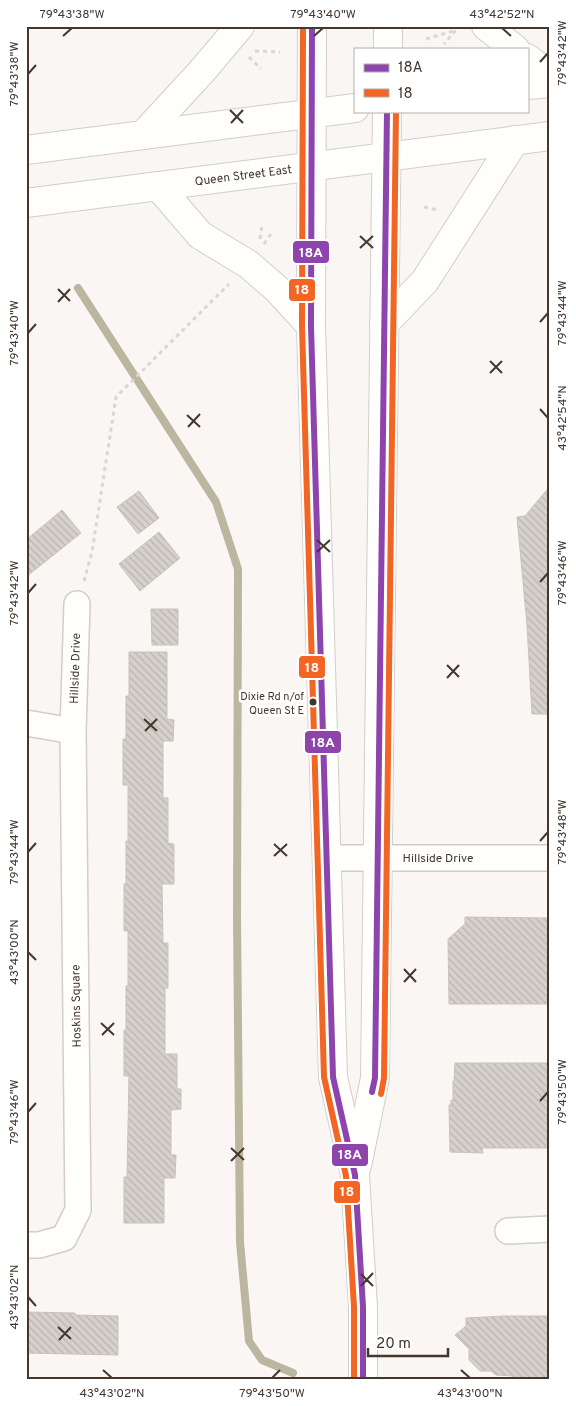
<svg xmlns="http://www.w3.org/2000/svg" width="576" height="1406" viewBox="0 0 576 1406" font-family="Overpass,sans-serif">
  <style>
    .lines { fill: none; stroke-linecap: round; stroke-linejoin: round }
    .stream { stroke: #bbb69f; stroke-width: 8 }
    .building { fill: url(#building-back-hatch); stroke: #c7c2bc }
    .minor-casing { stroke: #d4cdc8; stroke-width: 28 }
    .secondary-casing { stroke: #d4cdc8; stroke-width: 30 }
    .primary-casing { stroke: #d4cdc8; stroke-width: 30 }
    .path { stroke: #d8d7d4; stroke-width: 3; stroke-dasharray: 4 4; stroke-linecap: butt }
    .minor { stroke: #fefefd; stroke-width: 25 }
    .secondary { stroke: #fefefd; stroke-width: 28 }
    .primary { stroke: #fefefd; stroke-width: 28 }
    .bus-1-casing { stroke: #fff; stroke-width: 10 }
    .bus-2-casing { stroke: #fff; stroke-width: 10 }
    .bus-1 { stroke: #8e44ad; stroke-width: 6 }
    .bus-2 { stroke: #f26522; stroke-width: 6 }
    .ticks { fill: none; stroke: #43372e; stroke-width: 2 }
    .bus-dot { fill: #43372e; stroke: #fff; stroke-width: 2 }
    .labels { text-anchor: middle; stroke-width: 5; stroke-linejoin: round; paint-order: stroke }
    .bus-label { font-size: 11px; fill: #43372e; stroke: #fff; text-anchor: end }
    .street-label { font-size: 12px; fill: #43372e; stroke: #fff }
    .line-badge { stroke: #fff; stroke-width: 2 }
    .badge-label { font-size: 14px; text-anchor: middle; font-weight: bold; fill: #fff }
    .neatline { fill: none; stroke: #43372e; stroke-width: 2 }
    .ticks-label { font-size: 12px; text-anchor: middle; fill: #43372e }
  </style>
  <defs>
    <pattern id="building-back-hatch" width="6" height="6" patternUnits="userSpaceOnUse" patternTransform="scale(1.25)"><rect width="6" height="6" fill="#d6d1cb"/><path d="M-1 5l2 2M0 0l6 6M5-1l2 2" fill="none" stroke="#b9b4af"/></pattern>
  </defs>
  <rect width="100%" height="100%" fill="#f9f6f4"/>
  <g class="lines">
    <path class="stream" d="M78 288 216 502 238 569 237 917 240 1242 249 1341 262 1360 293 1373"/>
  </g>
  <g class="building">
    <path d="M550 486V714H532L527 625 517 517 525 516Z"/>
    <path d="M139 491 159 518 138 534 117 507Z"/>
    <path d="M62 510 81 533 26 577V540Z"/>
    <path d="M159 532 180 558 140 591 119 564Z"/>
    <path d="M151 609H178V645H152Z"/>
    <path d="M129 652H167V719L174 720 173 741H163V798H168V843L174 844V884H162L163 943H168V988H165V1054H177V1089H181V1109L171 1110V1155H176L175 1178H164V1223H124V1177H127L129 1076H124V1030L126 1031V986H128V931H124V884H126V841H128V785H123V739H126V696H129Z"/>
    <path d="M465 917 550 918V1004H449L448 939 465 924Z"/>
    <path d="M455 1063H550V1148H482L483 1153 450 1152 449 1105H451V1100L453 1101V1081H454Z"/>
    <path d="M26 1312 75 1313V1315L118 1316V1355L26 1353Z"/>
    <path d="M504 1316H549L550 1380H523L513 1379V1376L496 1375 491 1371H480L469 1360V1349L455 1335 466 1326V1318Z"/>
  </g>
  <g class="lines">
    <g class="minor-casing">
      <g id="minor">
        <path d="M26 723 73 731"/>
        <path id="s1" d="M326 858H550"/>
        <path d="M508 1231 550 1229"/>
        <path id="s2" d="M26 1245H39L64 1238 78 1210 73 731 77 604"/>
      </g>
    </g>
    <g class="secondary-casing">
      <g id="secondary">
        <path d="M312 26 311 326 333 1077 355 1175 363 1307V1380"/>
        <path d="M388 49V26"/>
        <path d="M357 1166 375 1078 387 111"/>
      </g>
    </g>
    <g class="primary-casing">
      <g id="primary">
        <path d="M486 26 515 49"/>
        <path d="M527 58 550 76"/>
        <path d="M527 85 550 83"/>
        <path d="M143 135 203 70 240 26"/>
        <path d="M26 150 355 108"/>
        <path d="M158 186 200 235 248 264 277 289 311 326"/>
        <path id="s3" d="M26 203 550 136"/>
        <path d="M384 324 425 281 515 140"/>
      </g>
    </g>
    <g class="path">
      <path d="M426 39 456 30 444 44"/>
      <path d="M255 51 280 52"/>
      <path d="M249 57 261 69"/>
      <path d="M424 207 438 210"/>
      <path d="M260 239 262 224"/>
      <path d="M264 244 271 234"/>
      <path d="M84 581 92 552 116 397 229 284"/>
    </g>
    <use href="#minor" class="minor"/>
    <use href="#secondary" class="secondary"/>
    <use href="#primary" class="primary"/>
    <g class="bus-1-casing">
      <g id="bus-1">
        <path d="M312 26 311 326 333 1077 355 1175 363 1307V1380"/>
        <path d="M372 1092 375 1078 387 111"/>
      </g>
    </g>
    <g class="bus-2-casing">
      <g id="bus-2">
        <path d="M303 26 302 326 324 1077 346 1176 354 1307V1380"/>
        <path d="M381 1094 384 1078 396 111"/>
      </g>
    </g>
    <use href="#bus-1" class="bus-1"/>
    <use href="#bus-2" class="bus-2"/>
  </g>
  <path class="ticks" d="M502 28 511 36M63 36 72 28M314 36 323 28M540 62 548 53M28 74 36 65M230 110 243 123M231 123 243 110M360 236 373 248M360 248 373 236M58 289 70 301M58 302 70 289M540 322 548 313M28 333 36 324M490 361 502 373M490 373 502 361M540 409 548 418M187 415 200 427M188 427 200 414M317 540 330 552M317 552 330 540M540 582 548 573M28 593 36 584M447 665 459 677M447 678 459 665M144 719 157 731M145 731 157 719M540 841 548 832M274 844 287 856M28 852 36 843M274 856 287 844M28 952 36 960M404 969 416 982M404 982 416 969M101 1023 114 1035M102 1035 114 1023M540 1101 548 1092M28 1112 36 1103M231 1148 244 1160M231 1161 244 1148M361 1274 373 1286M361 1286 373 1273M28 1297 36 1306M58 1327 71 1339M59 1340 71 1327M103 1370 112 1378M461 1370 470 1378M272 1378 280 1370"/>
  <circle class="bus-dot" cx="313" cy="702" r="4.5"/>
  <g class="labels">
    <g class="bus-label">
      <text x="304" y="700">Dixie Rd n/of<tspan x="304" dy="14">Queen St E</tspan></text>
    </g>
    <g class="street-label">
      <text dy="4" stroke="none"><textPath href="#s3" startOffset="219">Queen Street East</textPath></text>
      <text dy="4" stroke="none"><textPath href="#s2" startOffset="612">Hillside Drive</textPath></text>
      <text dy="4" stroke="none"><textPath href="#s1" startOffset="112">Hillside Drive</textPath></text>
      <text transform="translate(76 1006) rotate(-91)" y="4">Hoskins Square</text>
    </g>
  </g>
  <g class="line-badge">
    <rect x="292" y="240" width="38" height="24" rx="5" fill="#8e44ad"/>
    <rect x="288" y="278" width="28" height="24" rx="5" fill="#f26522"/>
    <rect x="298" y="655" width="28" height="24" rx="5" fill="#f26522"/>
    <rect x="304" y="730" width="38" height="24" rx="5" fill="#8e44ad"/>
    <rect x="331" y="1143" width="38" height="24" rx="5" fill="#8e44ad"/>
    <rect x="333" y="1180" width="28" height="24" rx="5" fill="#f26522"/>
  </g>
  <g class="badge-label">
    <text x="311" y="257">18A</text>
    <text x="302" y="294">18</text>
    <text x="312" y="672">18</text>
    <text x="323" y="747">18A</text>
    <text x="350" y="1159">18A</text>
    <text x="347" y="1196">18</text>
  </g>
  <rect width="576" height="1406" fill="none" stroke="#ffffff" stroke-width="55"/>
  <rect x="354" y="48" width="175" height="65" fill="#ffffff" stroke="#b4afab"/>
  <rect x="364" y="64" width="25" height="8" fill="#8e44ad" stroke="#b4afab"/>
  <text x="398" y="72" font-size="15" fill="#43372e">18A</text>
  <rect x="364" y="89" width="25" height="8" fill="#f26522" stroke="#b4afab"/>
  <text x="398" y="98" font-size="15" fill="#43372e">18</text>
  <path d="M368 1348v8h80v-8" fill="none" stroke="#43372e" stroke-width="2.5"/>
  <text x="376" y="1348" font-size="15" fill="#43372e" stroke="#ffffff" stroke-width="4" paint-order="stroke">20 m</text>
  <rect x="28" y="28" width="520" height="1350" class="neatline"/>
  <g class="ticks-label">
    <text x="72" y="18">79°43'38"W</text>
    <text x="323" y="18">79°43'40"W</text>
    <text x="502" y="18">43°42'52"N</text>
    <text transform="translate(562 53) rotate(-90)" y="4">79°43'42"W</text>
    <text transform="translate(14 74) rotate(-90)" y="4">79°43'38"W</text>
    <text transform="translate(562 313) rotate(-90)" y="4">79°43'44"W</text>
    <text transform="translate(14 333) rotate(-90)" y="4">79°43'40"W</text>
    <text transform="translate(562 418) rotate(-90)" y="4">43°42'54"N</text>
    <text transform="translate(562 573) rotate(-90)" y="4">79°43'46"W</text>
    <text transform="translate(14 593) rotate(-90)" y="4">79°43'42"W</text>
    <text transform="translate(562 832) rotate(-90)" y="4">79°43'48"W</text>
    <text transform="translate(14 852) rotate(-90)" y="4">79°43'44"W</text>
    <text transform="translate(14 952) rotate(-90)" y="4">43°43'00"N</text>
    <text transform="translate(562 1092) rotate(-90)" y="4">79°43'50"W</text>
    <text transform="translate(14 1112) rotate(-90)" y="4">79°43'46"W</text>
    <text transform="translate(14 1297) rotate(-90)" y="4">43°43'02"N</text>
    <text x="112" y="1397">43°43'02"N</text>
    <text x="272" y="1397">79°43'50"W</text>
    <text x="470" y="1397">43°43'00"N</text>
  </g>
</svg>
